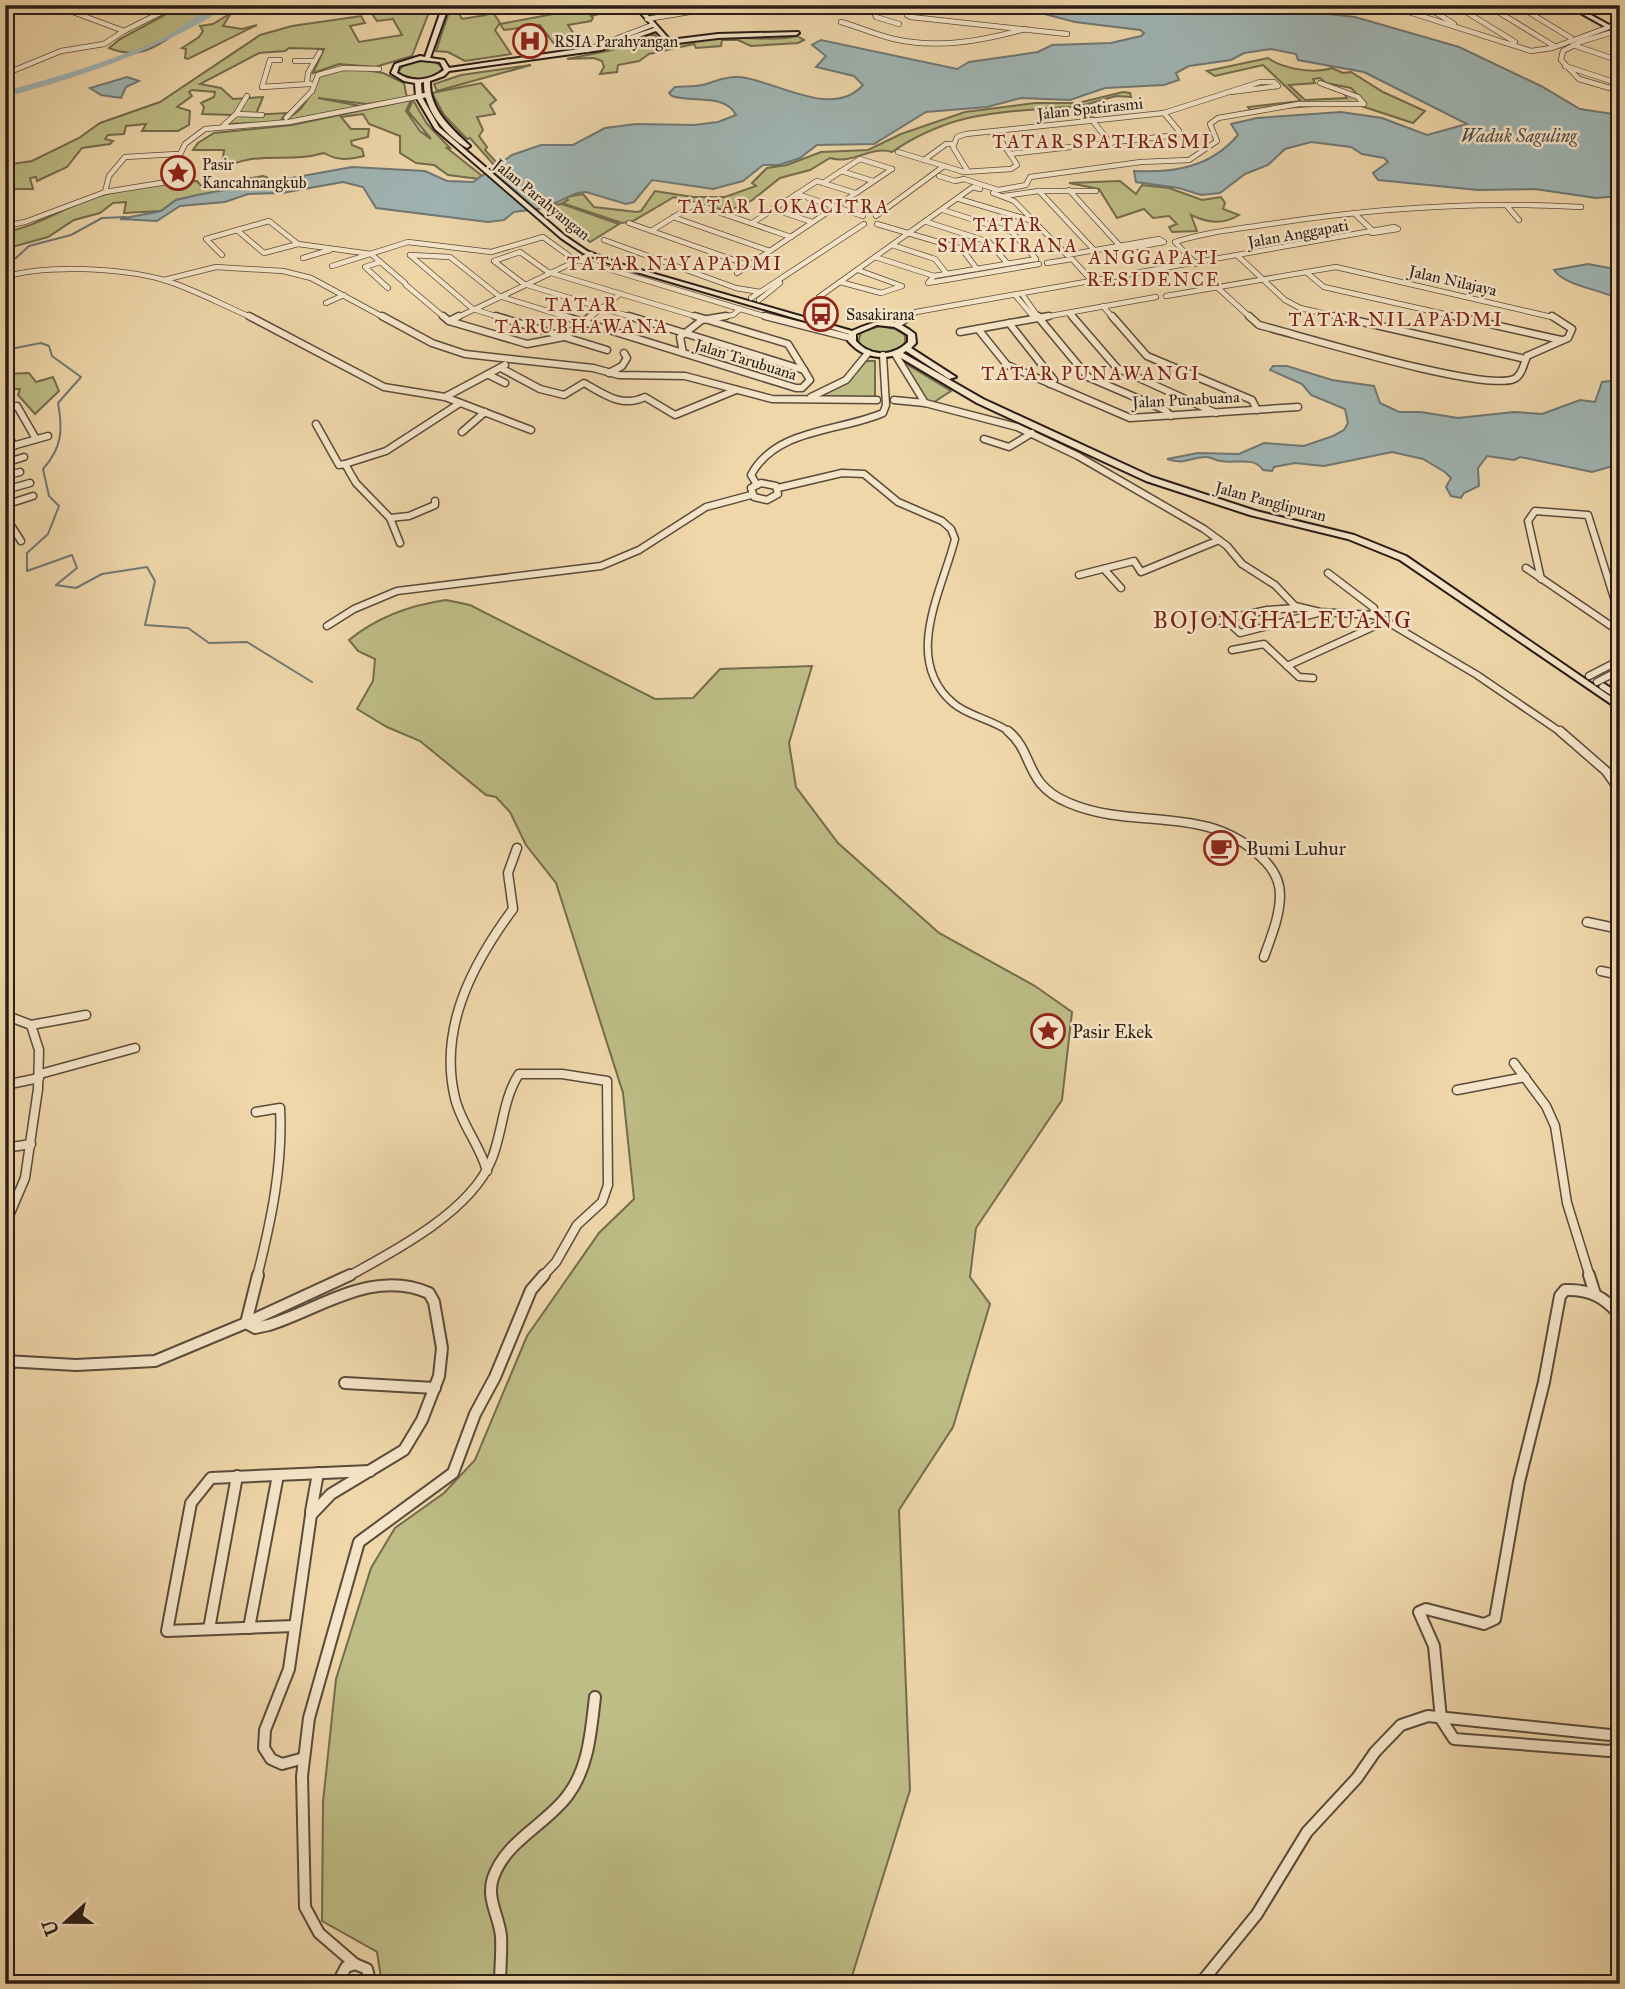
<svg xmlns="http://www.w3.org/2000/svg" width="1625" height="1989" viewBox="0 0 1625 1989" font-family="'IM FELL Great Primer',serif">
  <style>
    .green { fill: #bebd85; stroke: #746c4e; stroke-width: 2 }
    .water { fill: #a0b6b5; stroke: #707875; stroke-width: 2 }
    .lines { fill: none; stroke-linecap: round; stroke-linejoin: round }
    .stream { stroke: #707875; stroke-width: 2 }
    .river { fill: #a0b6b5; fill-rule: evenodd }
    .street-far3-casing { stroke: #5a4b3b; stroke-width: 6 }
    .street-far2-casing { stroke: #5a4b3b; stroke-width: 9 }
    .street-far1-casing { stroke: #5a4b3b; stroke-width: 11 }
    .street-casing { stroke: #5a4b3b; stroke-width: 14 }
    .secondary-casing { stroke: #291c16; stroke-width: 4 }
    .street-far3 { stroke: #f5e5c8; stroke-width: 4.5 }
    .street-far2 { stroke: #f5e5c8; stroke-width: 6 }
    .street-far1 { stroke: #f5e5c8; stroke-width: 8 }
    .street { stroke: #f5e5c8; stroke-width: 10 }
    .secondary { fill: #f5e5c8; fill-rule: evenodd }
    .labels { text-anchor: middle; stroke-width: 5; stroke-linejoin: round; paint-order: stroke }
    .far-poi-label { font-size: 16px; fill: #291c16; stroke: #f5e5c8; text-anchor: start }
    .far-street-label { font-size: 16px; fill: #291c16; stroke: #f5e5c8 }
    .far-water-label { font-size: 18px; font-style: italic; fill: #4d4a46; stroke: #f5e5c8 }
    .far-neighbourhood-label { font-size: 18px; letter-spacing: 2px; fill: #7a1f14; stroke: #f5e5c8 }
    .far-quarter-label { font-size: 19px; letter-spacing: 2px; fill: #7a1f14; stroke: #f5e5c8 }
    .poi-label { font-size: 19px; fill: #291c16; stroke: #f5e5c8; text-anchor: start }
    .quarter-label { font-size: 23px; letter-spacing: 2px; fill: #7a1f14; stroke: #f5e5c8 }
  </style>
  <rect width="100%" height="100%" fill="#efd7aa"/>
  <filter id="stains"><feTurbulence type="fractalNoise" baseFrequency=".00286" numOctaves="4"/><feColorMatrix values="0 0 0 0 .2 0 0 0 0 .09 0 0 0 0 .02 0 0 0 .5 -.17"/></filter>
  <radialGradient id="worn" r=".72"><stop offset=".6" stop-color="#630" stop-opacity="0"/><stop offset="1" stop-color="#630" stop-opacity=".3"/></radialGradient>
  <g class="green">
    <path d="M183 5H234C222 13 209 13 198 19 166 36 148 64 109 48L120 39Z"/>
    <path d="M455 6 462 19 486 15 482 8 489 6 500 23 495 30 511 54 465 61 448 52 436 51 449 12Z"/>
    <path d="M596 6 603 13 591 16 593 18 591 21 568 25 581 45 557 48 540 25 504 30 500 24Z"/>
    <path d="M419 8 429 12 412 56 375 67 339 64 313 73 324 49 289 48 285 51 259 53 200 84 221 88 233 99 263 97 256 114 248 115 286 113 282 119C304 115 311 92 319 76L337 69 366 70 383 73 404 83 407 98 367 104 318 98 366 107 278 122 227 124 232 115 202 114 204 107 201 103 214 97 215 92 192 90 189 92 192 96 177 107 190 111 189 125 178 131H142L146 124 126 126 124 134 108 135 105 139 113 141 110 144 82 148 67 167 37 181 36 177 30 178 33 189H15L13 193 5 194V165L32 161 79 138 100 123 160 102 260 35 292 26 361 16 365 23 350 26 359 42 402 35 393 19 377 21 372 14Z"/>
    <path d="M231 13 223 26 242 29 257 25 188 59 185 58 186 49 182 48 199 37 203 31 200 26 213 24Z"/>
    <path d="M647 35H655L664 44C683 45 701 39 720 38 747 36 771 42 797 36L804 40 798 43 751 46 738 40H722L721 46 696 48 694 44 649 54 639 61 618 65 617 72 600 74 604 67 602 61 594 58 567 59 612 50Z"/>
    <path d="M1268 58C1283 69 1314 74 1332 68L1343 73 1351 72 1383 92 1425 111 1413 123 1361 106 1366 103 1351 88 1326 83 1320 78 1313 79 1315 83 1289 85 1305 100 1347 98 1343 92 1333 90 1326 84 1357 97 1363 103 1250 110 1248 107 1301 101 1263 65 1215 76 1207 71Z"/>
    <path d="M419 60 434 61 443 68C433 81 410 82 398 72L405 63Z"/>
    <path d="M531 65 437 91 434 84 461 75Z"/>
    <path d="M481 83 496 100 490 105 495 114 477 117 483 130 479 136 487 147 485 150 497 163 493 164 470 138 467 139 444 115 432 93Z"/>
    <path d="M1123 92 1130 93 1131 97 1116 96 1084 105 1093 117 1088 118 1079 106C1006 113 957 108 892 152 871 145 853 165 830 158L810 170 780 178 751 201 728 211 674 197 633 221 622 223 562 203 568 200 566 197 583 194 594 207 637 212 641 211 655 191 693 197H725L756 186 752 183 767 168 787 165 821 152 868 150 901 134 965 112 1035 103H1078Z"/>
    <path d="M411 100 406 111 420 131 431 139 408 111 413 100 427 124 450 148H447L481 175 479 179 448 175 434 165 416 163 400 153V136L369 124 363 114 341 117 351 129H369L368 137 351 141 352 145 362 149 364 156C348 160 338 161 324 153 288 164 255 149 221 170L224 150H193L198 143 214 133 292 125Z"/>
    <path d="M263 176 268 178V182L176 200 161 211 124 213 126 202 113 203 100 213 74 220 48 237 5 249V232C34 227 58 211 85 201 114 189 165 183 197 181L202 187Z"/>
    <path d="M1120 181 1136 194 1142 185 1169 188 1202 200 1221 197 1225 203 1223 209 1239 215C1223 225 1208 223 1191 215L1197 231 1172 232 1169 227 1177 224 1169 216 1153 218 1144 209 1117 218 1099 189 1069 183Z"/>
    <path d="M562 204 619 224 590 242 543 206Z"/>
    <path d="M880 326 895 329 905 335V344C891 355 871 355 858 343L861 332Z"/>
    <path d="M866 361H875V397H818L844 384Z"/>
    <path d="M903 362 951 391 931 404 927 403Z"/>
    <path d="M29 373 36 382 53 377 59 391 35 414 18 395 20 389H5V374Z"/>
    <path d="M446 600 470 605 655 699 693 698 720 669 812 666 789 743 796 787 838 843 939 933 1035 986 1072 1012 1062 1100 976 1228 970 1277 990 1304 953 1427 899 1510 910 1790 852 1976 853 1984H382L377 1952 322 1921 323 1802 336 1679 371 1568 395 1528 444 1493 475 1460 527 1336 599 1233 634 1199 623 1093 556 883 526 845 510 812 496 797 486 795 420 741 387 727 357 709 373 681 375 659 358 651 349 640C376 618 411 605 446 600Z"/>
  </g>
  <g class="water">
    <path d="M1126 5H1215L1245 11 1266 7 1355 17 1459 47 1541 86 1580 109 1620 115V196L1596 198 1535 189 1478 190 1378 180 1373 173 1388 162 1384 158 1362 154 1351 147 1311 142 1285 149 1268 165 1245 174 1220 193 1201 195 1179 188 1136 182 1134 171C1175 173 1211 167 1238 135L1231 124 1257 118 1341 112 1382 118 1427 135 1467 124 1364 72 1298 60 1296 54 1271 49 1244 53 1231 60 1189 66 1176 73 1179 80 1164 85 1105 88 1070 100 1021 98 987 107 926 112 874 144 817 145 800 158 779 165H763L743 181 713 189 652 180 634 202 626 204 586 192 577 193 545 208 514 212 504 220 488 222 376 208 363 187 343 182 282 193 248 194 225 202 180 206 157 221 120 219 161 211 176 200 197 195 352 167 425 171 447 181 473 182 512 155 541 145H573L605 128 636 124 694 125 718 122 736 115C725 93 692 103 672 96L669 93 675 87C684 86 693 87 702 85 715 82 724 76 739 77 775 80 832 120 863 85L854 76 816 67 826 56 812 45 821 40 957 69 969 62 1038 52 1052 45 1111 43 1141 36 1144 33 1140 30 1075 22 1037 12Z"/>
    <path d="M127 77 139 81 126 87 121 98 101 95 90 88Z"/>
    <path d="M1588 264 1620 270V308L1617 306 1618 299C1600 289 1565 286 1554 270Z"/>
    <path d="M1273 366H1287L1332 380 1374 386 1380 403 1399 412H1421L1458 418 1514 412 1542 414 1580 400 1595 402 1602 382 1620 380V464L1592 472 1520 457 1514 460 1487 456 1478 468 1479 486 1464 493 1461 498 1451 496 1446 487 1451 478 1445 472 1423 459 1392 452 1324 466 1295 463 1274 467 1272 471 1263 470C1254 456 1236 464 1221 461 1216 461 1210 456 1205 457 1188 458 1186 465 1167 459L1198 453 1239 454 1264 443 1304 446 1333 436 1344 430 1348 423 1345 409 1311 395 1302 384 1270 370Z"/>
  </g>
  <g class="lines">
    <g class="stream">
      <path d="M5 262 16 258 29 246 71 235 102 218 126 217"/>
      <path d="M5 350 41 343 49 346 52 356 81 377 58 403C63 430 62 448 43 469L49 496 59 506 48 534 27 553V571L72 555 77 568 56 585 76 588 102 574 147 567 155 581 145 625 188 628 209 643 247 642 312 682"/>
    </g>
    <path class="river" d="M219 5H231C157 50 89 75 5 97V91C57 77 109 62 158 40 179 30 197 14 219 5Z"/>
    <g class="street-far3-casing">
      <g id="street-far3">
        <path d="M147 5 164 12"/>
        <path d="M871 5 876 17 899 24"/>
        <path d="M1387 5 1531 51 1552 48 1620 23"/>
        <path d="M1424 5 1454 24"/>
        <path d="M1455 5 1515 42"/>
        <path d="M1487 5 1554 46"/>
        <path d="M1517 5 1571 38"/>
        <path d="M910 6 907 15 911 17 1067 34"/>
        <path d="M1437 13 1485 5"/>
        <path d="M647 19 732 5"/>
        <path d="M841 22C859 27 876 35 894 39 938 49 982 41 1025 29"/>
        <path d="M1620 30 1580 42 1563 51 1561 60 1579 79 1620 91"/>
        <path d="M124 31 176 5"/>
        <path d="M1573 45 1620 61"/>
        <path d="M587 50 652 25"/>
        <path d="M280 60H270L262 87 309 84"/>
        <path d="M295 61H315"/>
        <path d="M1565 66 1620 84"/>
        <path d="M5 74 61 51 104 44 124 31 54 5"/>
        <path d="M311 84 307 83 308 73 320 52"/>
        <path d="M236 114 262 115"/>
        <path d="M286 118 312 91 318 75 343 68 379 69"/>
        <path d="M1092 120 1111 144"/>
        <path d="M223 126 236 114 247 96"/>
        <path d="M1001 141 1010 154"/>
        <path d="M898 152 964 172 1011 169 1017 165 1010 154 1177 135 1179 131 1164 113"/>
        <path d="M924 160 946 144H953"/>
        <path d="M841 171 873 181"/>
        <path d="M964 172 967 170 953 147 957 137 966 134 1164 113 1260 82H1274L1278 86 1231 92"/>
        <path d="M939 176 955 181 964 179 998 190 1026 185 1030 177 1141 162 1189 160 1217 141 1210 124 1218 118 1299 104H1364L1358 97 1320 83"/>
        <path d="M823 183 855 193"/>
        <path d="M1069 190 1120 246"/>
        <path d="M1039 191 1094 250"/>
        <path d="M105 192 109 176 125 157 177 154"/>
        <path d="M993 193 1014 201 1067 255 1159 239 1164 242 1121 250"/>
        <path d="M797 194 863 216"/>
        <path d="M1004 196 1039 191H1096"/>
        <path d="M959 199 1033 221"/>
        <path d="M1507 206 1519 220"/>
        <path d="M773 209 812 222"/>
        <path d="M943 210 1012 232 1036 259"/>
        <path d="M1354 213 1373 231"/>
        <path d="M876 216 944 166"/>
        <path d="M673 217 770 251"/>
        <path d="M927 222 989 242 1007 263"/>
        <path d="M629 223 748 265"/>
        <path d="M752 223 817 181 823 183 860 159 892 169"/>
        <path d="M877 224 962 249 977 269"/>
        <path d="M5 226 25 222 105 192 167 182 185 144 205 129 289 122 426 95"/>
        <path d="M237 230 264 253 298 244"/>
        <path d="M651 231 695 204 791 237"/>
        <path d="M604 240 736 288 760 292"/>
        <path d="M892 245 935 259 947 274"/>
        <path d="M222 255 206 239 269 221 298 244 371 254 405 283"/>
        <path d="M410 255 450 257 499 296 570 318"/>
        <path d="M410 255 473 309 502 318"/>
        <path d="M1238 256 1285 300 1300 308 1344 318"/>
        <path d="M875 257 934 276 1036 259"/>
        <path d="M303 258 330 250"/>
        <path d="M380 262 365 267 388 288"/>
        <path d="M1047 263 1072 259 1092 281"/>
        <path d="M1196 264 1175 242C1206 232 1238 229 1270 224 1373 208 1477 201 1581 207"/>
        <path d="M332 266 408 242 491 252 543 237 572 258 770 318"/>
        <path d="M1306 272 1324 287 1462 318"/>
        <path d="M737 273 892 169"/>
        <path d="M934 276 928 283 1039 264"/>
        <path d="M5 277C46 264 122 268 164 280 194 289 224 306 253 318"/>
        <path d="M164 280 216 267 283 271 311 278 385 318"/>
        <path d="M840 282 881 293 902 286 858 270"/>
        <path d="M406 285 445 318"/>
        <path d="M1218 288 1251 318"/>
        <path d="M1022 294 1039 318"/>
        <path d="M1015 295 1031 314 1039 318"/>
        <path d="M1166 296 1336 267 1556 318"/>
        <path d="M819 297 973 187 980 189"/>
        <path d="M751 298 864 224"/>
        <path d="M759 300 780 283"/>
        <path d="M326 303 344 295"/>
        <path d="M1103 306 1113 318"/>
        <path d="M938 308 916 312 1394 227 1398 229 1372 233"/>
        <path d="M1069 313 1073 318"/>
        <path d="M456 318 591 254"/>
        <path d="M589 318 620 294"/>
        <path d="M635 318 524 284 494 261 520 252 548 272 701 318"/>
        <path d="M715 318 733 315 740 309"/>
        <path d="M907 318 916 312"/>
        <path d="M1039 318 1156 297"/>
      </g>
    </g>
    <g class="street-far2-casing">
      <g id="street-far2">
        <path d="M249 316 384 387 445 397 531 430"/>
        <path d="M382 316 432 343 465 354 593 368 619 375 685 376 772 399 877 400"/>
        <path d="M443 316 449 321 527 344 564 337 591 316"/>
        <path d="M496 316 607 350"/>
        <path d="M564 316 796 388H802L810 380 804 370"/>
        <path d="M629 316 804 370"/>
        <path d="M695 316 788 344 804 370"/>
        <path d="M765 316 851 338"/>
        <path d="M1035 316H1038"/>
        <path d="M1072 316 1117 368 1216 413"/>
        <path d="M1112 316 1147 356 1252 400 1257 410"/>
        <path d="M1249 316 1259 325C1302 336 1483 392 1514 379 1522 376 1524 363 1527 356"/>
        <path d="M1336 316 1526 359"/>
        <path d="M1454 316 1561 340"/>
        <path d="M1039 318 1088 377 1165 410 1171 416"/>
        <path d="M449 321 459 316"/>
        <path d="M1009 323 1054 380 1050 384"/>
        <path d="M897 325 910 316"/>
        <path d="M978 329 1007 365 1130 418 1298 407"/>
        <path d="M960 332 1049 316"/>
        <path d="M683 353 680 337 702 320 726 316"/>
        <path d="M895 354 925 403"/>
        <path d="M1527 356 1568 338 1572 329 1552 316"/>
        <path d="M501 368 540 389 564 395 584 383C605 395 622 408 645 397L675 415 736 390"/>
        <path d="M609 373 622 366 627 358 624 353"/>
        <path d="M489 375 505 383"/>
        <path d="M445 397 505 365"/>
        <path d="M811 397 846 380 868 353"/>
        <path d="M894 400 925 403 1017 427 1078 456 1204 529 1227 546 1242 564 1275 585 1295 606 1320 612 1373 615 1386 621 1477 675 1562 733"/>
        <path d="M5 409 17 406 36 439"/>
        <path d="M316 424 339 465 345 464 356 483 390 518 400 543"/>
        <path d="M5 429 14 446"/>
        <path d="M462 432 485 412"/>
        <path d="M984 439 1009 447 1032 433"/>
        <path d="M5 448 48 436"/>
        <path d="M5 463 24 457"/>
        <path d="M345 464 386 451 460 403"/>
        <path d="M5 476 20 472"/>
        <path d="M761 483 776 486 778 494 767 500 754 497 751 488Z"/>
        <path d="M757 485 751 475C776 428 839 432 883 413L886 405 883 355"/>
        <path d="M778 488 842 473 864 474 898 502 942 521 951 529 955 539C942 591 902 659 953 703 969 717 993 719 1011 733"/>
        <path d="M5 490 30 483"/>
        <path d="M5 505 33 496"/>
        <path d="M5 516 21 541"/>
        <path d="M390 518 409 516 435 505V501"/>
        <path d="M1526 568 1620 632"/>
        <path d="M1104 569 1121 588"/>
        <path d="M1328 573 1374 608 1373 615"/>
        <path d="M1079 575 1134 561 1141 572 1219 540"/>
        <path d="M1541 579 1528 521 1535 511 1588 515 1620 617"/>
        <path d="M1225 619 1240 633 1318 613"/>
        <path d="M1208 623 1267 610 1297 608"/>
        <path d="M327 626 354 609 397 591 601 566 639 550 706 507 751 495"/>
        <path d="M1232 650 1264 644 1299 677 1313 678"/>
        <path d="M1287 666 1386 621"/>
        <path d="M1589 676 1620 660"/>
        <path d="M1597 682 1620 670"/>
      </g>
    </g>
    <g class="street-far1-casing">
      <g id="street-far1">
        <path d="M1008 731C1035 753 1023 784 1069 803 1134 831 1206 803 1261 857 1272 867 1280 880 1280 895 1280 916 1271 937 1264 957"/>
        <path d="M1560 731 1606 771 1620 791"/>
        <path d="M1587 922 1620 929"/>
        <path d="M1601 971 1620 975"/>
        <path d="M5 1015 31 1025 39 1050 38 1089 25 1178 5 1225"/>
        <path d="M31 1025 86 1015"/>
        <path d="M1514 1063 1546 1106 1555 1126 1567 1203 1590 1277"/>
        <path d="M40 1074 135 1048"/>
        <path d="M5 1085 39 1078"/>
        <path d="M1457 1090 1525 1077"/>
        <path d="M256 1112 280 1108C283 1166 271 1221 257 1277"/>
        <path d="M5 1148 31 1144"/>
        <path d="M487 1171C480 1145 461 1124 455 1098 438 1028 473 963 513 909L508 873 517 848"/>
        <path d="M347 1277C393 1252 470 1212 491 1161 503 1133 502 1100 519 1074H562L607 1081 608 1185 602 1202 577 1225 556 1262 542 1277"/>
      </g>
    </g>
    <g class="street-casing">
      <g id="street">
        <path d="M1589 1275 1595 1294"/>
        <path d="M1620 1315C1604 1297 1590 1289 1565 1290L1560 1296 1544 1382 1519 1482 1495 1619 1484 1624 1426 1609 1419 1612 1434 1646 1441 1719 1454 1739 1609 1751 1620 1747"/>
        <path d="M246 1323 350 1275"/>
        <path d="M246 1323 255 1328 269 1325C320 1309 373 1268 429 1293L434 1302 442 1348 439 1376 422 1420 404 1450 331 1494 311 1515 289 1669 265 1730 264 1748 271 1759 282 1764 304 1758"/>
        <path d="M5 1361 76 1365 155 1361 246 1323 258 1275"/>
        <path d="M5 1373 12 1361"/>
        <path d="M345 1383 435 1388"/>
        <path d="M311 1512 318 1473"/>
        <path d="M294 1626 167 1631 191 1503 211 1478 370 1471"/>
        <path d="M249 1628 278 1475"/>
        <path d="M209 1629 237 1476"/>
        <path d="M355 1964 319 1933 305 1907 302 1776 309 1718 359 1542 453 1473 475 1414 495 1377 531 1290 544 1275"/>
        <path d="M337 1984 346 1967 355 1964 367 1969 371 1984"/>
        <path d="M500 1984C500 1968 502 1952 501 1936 499 1916 486 1898 493 1878 506 1840 546 1825 568 1795 589 1767 591 1730 595 1697"/>
        <path d="M1200 1984 1257 1914 1307 1832 1357 1778 1375 1752 1401 1725 1428 1716 1620 1736"/>
      </g>
    </g>
    <g class="secondary-casing">
      <g id="secondary">
        <path d="M443 5H449L430 58 444 60 449 68 600 46 654 28 633 5H639L670 40 718 34 798 32 799 33 796 35 718 38 669 44 656 31 601 50 449 71 444 76 430 81C429 109 450 127 469 145L470 146 467 148C445 135 423 109 424 82L421 83 422 97 439 127 565 236 587 251 620 264 852 331C877 320 892 315 915 334L916 343 911 348 956 377 949 379 906 351 903 353 983 399 1152 477 1256 511 1354 535 1406 556 1620 703V710L1400 560 1348 539 1250 515 1146 481 977 403 896 355C878 360 861 356 848 341L849 334 616 266 583 253 561 238 435 129 416 97 415 83 404 81 391 73 395 64 420 56 425 57ZM420 60 440 62 444 70C429 81 412 83 397 73L399 66ZM877 325 895 327 908 335V342C893 357 870 357 856 341V334Z"/>
        <path d="M1566 5H1573L1620 31V35Z"/>
        <path d="M1603 683 1620 694V701L1600 688 1599 686Z"/>
      </g>
    </g>
    <use href="#street-far3" class="street-far3"/>
    <use href="#street-far2" class="street-far2"/>
    <use href="#street-far1" class="street-far1"/>
    <use href="#street" class="street"/>
    <use href="#secondary" class="secondary"/>
  </g>
  <defs>
    <g id="hospital-ring" transform="scale(1.75)"><circle r="9.5" fill="#f5e5c8" stroke="#8f2418" stroke-width="1.5"/><path d="M-5-5h3v3.5h4V-5h3V5h-3V1.5h-4V5h-3Z" fill="#8f2418"/></g>
    <g id="sight-ring" transform="scale(1.75)"><circle r="9.5" fill="#f5e5c8" stroke="#8f2418" stroke-width="1.5"/><path d="M0-6L1.8-2.2L6-1.7L2.9 1.2L3.7 5.4L0 3.3L-3.7 5.4L-2.9 1.2L-6-1.7L-1.8-2.2Z" fill="#8f2418"/></g>
    <g id="bus-ring" transform="scale(1.75)"><circle r="9.5" fill="#f5e5c8" stroke="#8f2418" stroke-width="1.5"/><path d="M-5-6H5V4H4V6H2V4H-2V6H-4V4H-5ZM-3.5-4V0h7V-4ZM-3.5 1.2v1.5H-2V1.2ZM2 1.2v1.5H3.5V1.2Z" fill="#8f2418"/></g>
    <g id="cafe-ring" transform="scale(1.75)"><circle r="9.5" fill="#f5e5c8" stroke="#8f2418" stroke-width="1.5"/><path d="M-5.5-4.5H6V0H3Q3 3.5 0 3.5H-2.5Q-5.5 3.5-5.5 0ZM3-3.2v2h1.7v-2ZM-6 4.5H4V6H-6Z" fill="#8f2418"/></g>
  </defs>
  <g fill-rule="evenodd">
    <use href="#hospital-ring" x="530" y="41"/>
    <use href="#sight-ring" x="178" y="173"/>
    <use href="#bus-ring" x="821" y="314"/>
    <use href="#cafe-ring" x="1221" y="848"/>
    <use href="#sight-ring" x="1048" y="1031"/>
  </g>
  <g class="labels">
    <g class="far-poi-label">
      <text x="554" y="47">RSIA Parahyangan</text>
      <text x="202" y="170">Pasir<tspan x="202" dy="18">Kancahnangkub</tspan></text>
      <text x="846" y="320">Sasakirana</text>
    </g>
    <g class="far-street-label">
      <text transform="translate(1090 108) rotate(-6)" y="6">Jalan Spatirasmi</text>
      <text transform="translate(542 199) rotate(39)" y="6">Jalan Parahyangan</text>
      <text transform="translate(1298 233) rotate(-10)" y="6">Jalan Anggapati</text>
      <text transform="translate(1453 280) rotate(13)" y="6">Jalan Nilajaya</text>
      <text transform="translate(746 359) rotate(17)" y="6">Jalan Tarubuana</text>
      <text transform="translate(1186 399) rotate(-3)" y="6">Jalan Punabuana</text>
      <text transform="translate(1271 501) rotate(15)" y="6">Jalan Panglipuran</text>
    </g>
    <g class="far-water-label">
      <text x="1519" y="142">Waduk Saguling</text>
    </g>
    <g class="far-neighbourhood-label">
      <text x="1008" y="231">TATAR<tspan x="1008" dy="21">SIMAKIRANA</tspan></text>
    </g>
    <g class="far-quarter-label">
      <text x="1102" y="148">TATAR SPATIRASMI</text>
      <text x="784" y="213">TATAR LOKACITRA</text>
      <text x="1154" y="264">ANGGAPATI<tspan x="1154" dy="22">RESIDENCE</tspan></text>
      <text x="675" y="270">TATAR NAYAPADMI</text>
      <text x="582" y="311">TATAR<tspan x="582" dy="22">TARUBHAWANA</tspan></text>
      <text x="1396" y="326">TATAR NILAPADMI</text>
      <text x="1091" y="380">TATAR PUNAWANGI</text>
    </g>
    <g class="poi-label">
      <text x="1246" y="855">Bumi Luhur</text>
      <text x="1072" y="1038">Pasir Ekek</text>
    </g>
    <g class="quarter-label">
      <text x="1283" y="628">BOJONGHALEUANG</text>
    </g>
  </g>
  <rect width="1625" height="1989" fill="none" stroke="#efd7aa" stroke-width="28"/>
  <rect x="7" y="7" width="1611" height="1975" fill="none" stroke="#291c16" stroke-width="3.5"/>
  <rect x="14" y="14" width="1597" height="1961" fill="none" stroke="#291c16" stroke-width="2"/>
  <g transform="translate(66 1922) rotate(249)" stroke="#f5e5c8" stroke-width="5" paint-order="stroke">
  <path d="M0-5L12 26L0 18L-12 26Z" fill="#291c16"/>
  <text y="-10" font-size="19" font-weight="bold" text-anchor="middle" fill="#291c16">U</text>
  </g>
  <rect width="100%" height="100%" filter="url(#stains)"/>
  <rect width="100%" height="100%" fill="url(#worn)"/>
</svg>
